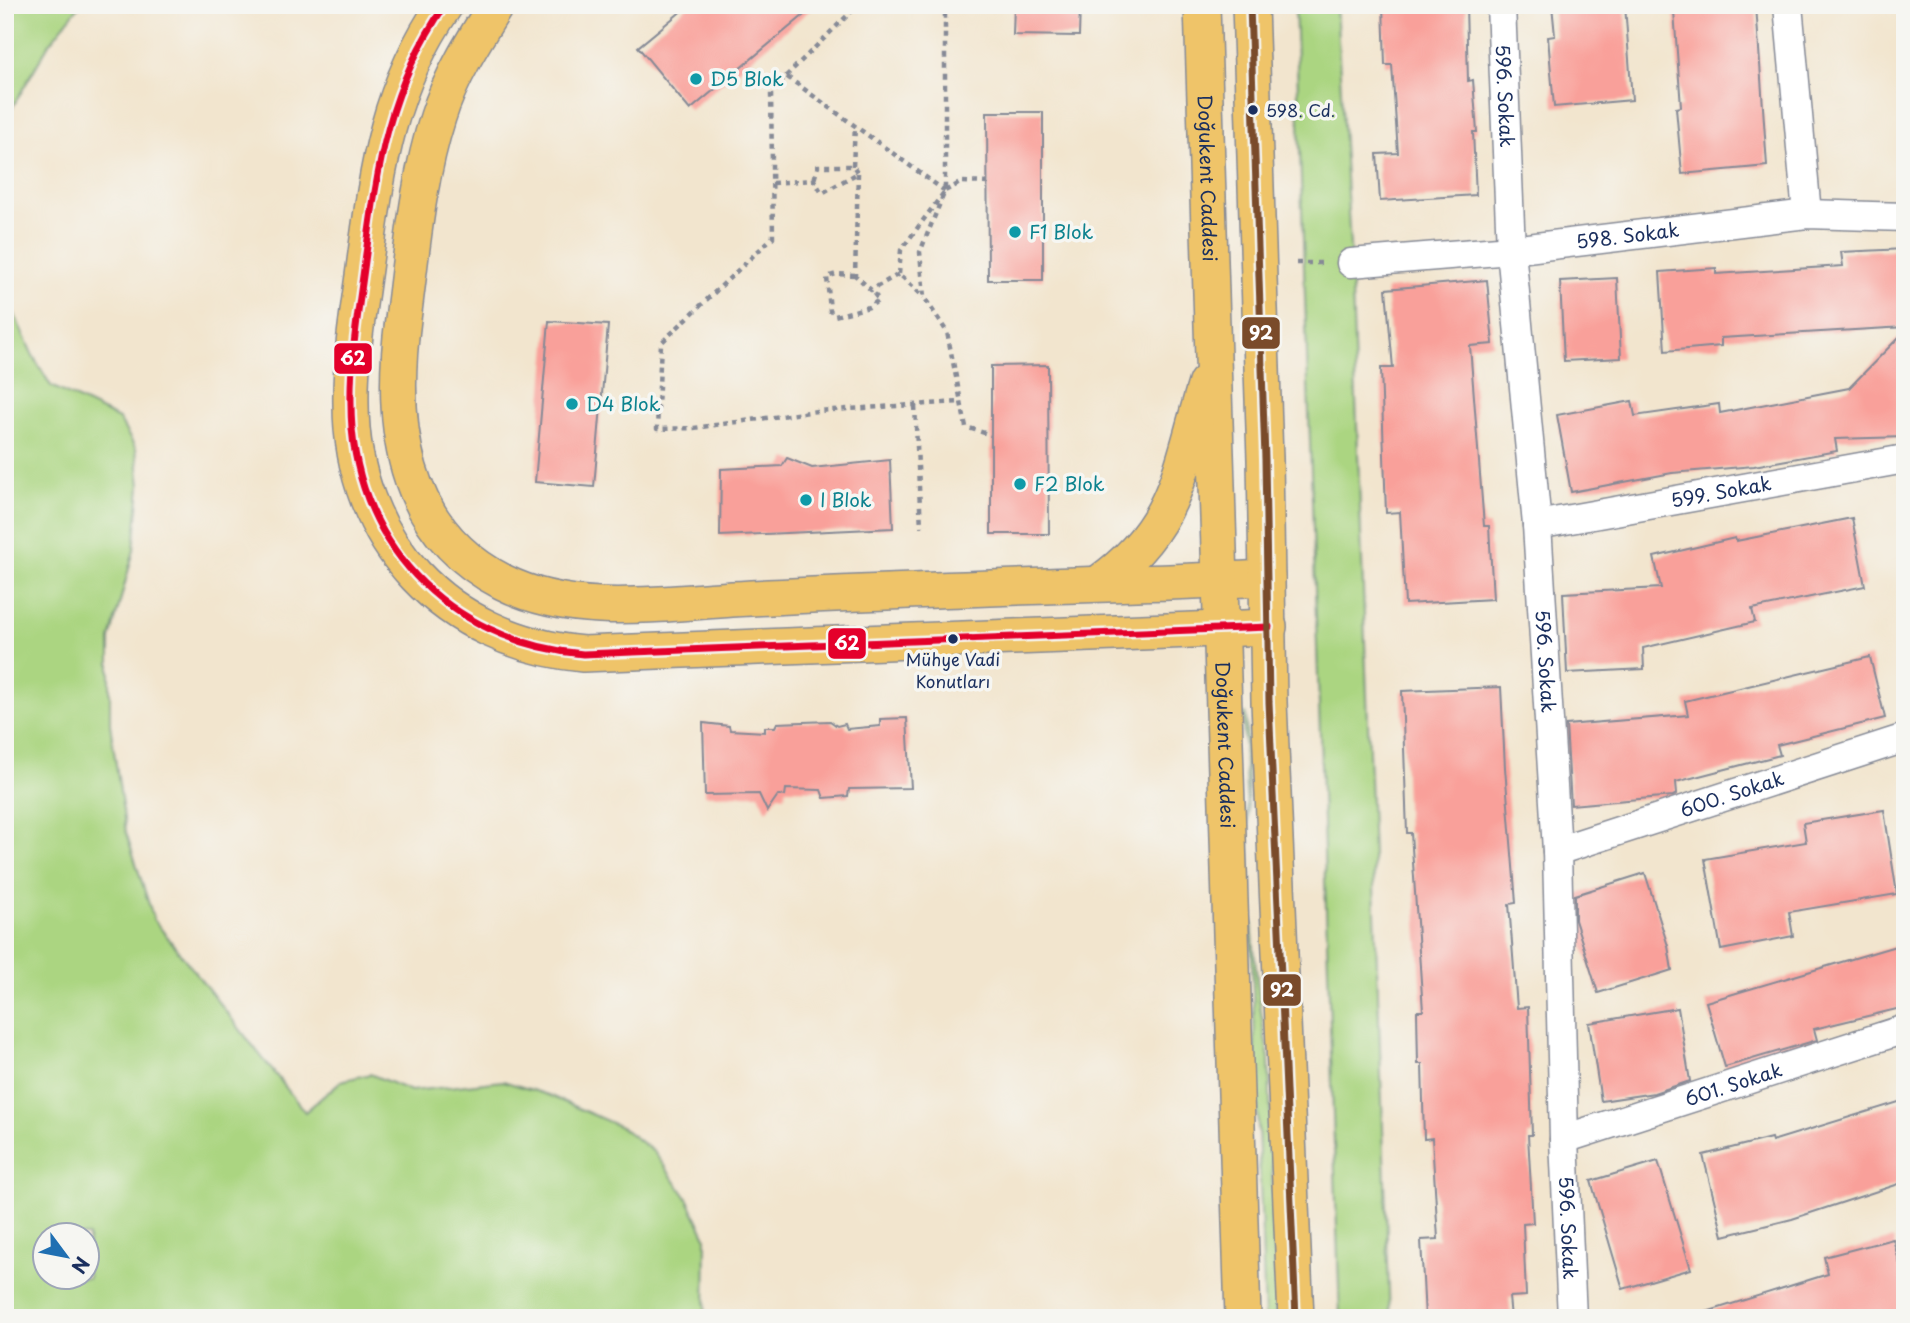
<svg xmlns="http://www.w3.org/2000/svg" width="1910" height="1323" viewBox="0 0 1910 1323" font-family="'Playpen Sans',sans-serif">
  <style>
    .green { fill: #abd581; stroke: #638270; stroke-width: 2; fill-rule: evenodd }
    .building { fill: #f9a09a }
    .lines { fill: none; stroke-linecap: round; stroke-linejoin: round }
    .minor-casing { stroke: #868a96; stroke-width: 31 }
    .major-casing { stroke: #868a96; stroke-width: 38 }
    .path { stroke: #868a96; stroke-width: 4.5; stroke-dasharray: 5 5; stroke-linecap: butt }
    .minor { stroke: #fff; stroke-width: 28 }
    .major { stroke: #efc469; stroke-width: 35 }
    .bus-1-casing { stroke: #f6f6f2; stroke-width: 12 }
    .bus-2-casing { stroke: #f6f6f2; stroke-width: 12 }
    .bus-1 { stroke: #e4002b; stroke-width: 7 }
    .bus-2 { stroke: #7a4b2a; stroke-width: 7 }
    .culture-dot { fill: #0f9aa8; stroke: #f6f6f2; stroke-width: 2.5 }
    .bus-dot { fill: #1b2f5e; stroke: #f6f6f2; stroke-width: 2.5 }
    .labels { text-anchor: middle; stroke-width: 7; stroke-linejoin: round; paint-order: stroke }
    .bus-label { font-size: 17px; fill: #1b2f5e; stroke: #f6f6f2; text-anchor: start }
    .culture-label { font-size: 19px; fill: #0d838f; stroke: #f6f6f2; text-anchor: start }
    .street-label { font-size: 19px; fill: #1b2f5e; stroke: #f6f6f2 }
    .line-badge { stroke: #f6f6f2; stroke-width: 2.5 }
    .badge-label { font-size: 19px; text-anchor: middle; font-weight: bold; fill: #fff }
  </style>
  <rect width="100%" height="100%" fill="#f6f6f2"/>
  <filter id="ink" filterUnits="userSpaceOnUse"><feTurbulence type="fractalNoise" baseFrequency=".0143" numOctaves="2"/><feDisplacementMap in="SourceGraphic" scale="14" xChannelSelector="R" yChannelSelector="G"/><feConvolveMatrix kernelMatrix="1 2 1 2 8 2 1 2 1" color-interpolation-filters="sRGB"/></filter>
  <filter id="wash" filterUnits="userSpaceOnUse"><feTurbulence type="fractalNoise" baseFrequency=".00686" numOctaves="4" result="noise"/><feDisplacementMap in="SourceGraphic" scale="28" xChannelSelector="R" yChannelSelector="G"/><feGaussianBlur stdDeviation="1.57" result="paint"/><feColorMatrix in="noise" values="0 0 0 0 0 0 0 0 0 0 0 0 0 0 0 0 0 1.4 0 .05"/><feComposite in="paint" operator="in"/></filter>
  <g filter="url(#wash)">
    <rect width="100%" height="100%" fill="#f2e5ce"/>
    <g class="green">
      <path d="M5 5H80L49 44 5 120Z"/>
      <path d="M1295 5H1336L1351 263 1390 1318H1340Z"/>
      <path d="M5 293 32 354 51 386 119 419 136 449 140 486 134 550 110 639V724L126 832 154 920 305 1112 341 1081 370 1074 411 1091 503 1081 548 1095 621 1127 654 1152 687 1198 706 1237 705 1318H5ZM46 1236H88V1278H46Z"/>
      <path d="M1246 714C1250 829 1246 946 1269 1058L1276 1318H1265L1243 715Z"/>
    </g>
    <g id="blocks">
      <g class="building">
        <path d="M689 5H816L690 110 638 47Z"/>
        <path d="M1014 5H1080L1079 36 1013 35Z"/>
        <path d="M1383 5H1466L1468 81 1473 80 1477 132H1473L1476 195 1380 201 1377 154 1398 153 1392 65H1385Z"/>
        <path d="M1552 5H1625L1632 100 1554 107 1548 37 1555 36Z"/>
        <path d="M1756 5 1767 166 1682 174 1676 108 1681 107 1674 11Z"/>
        <path d="M987 112H1043V280H988Z"/>
        <path d="M1905 249V327L1721 338V346L1665 351 1660 272 1716 268V274L1843 266 1841 252Z"/>
        <path d="M1617 278 1621 358 1564 361 1560 281Z"/>
        <path d="M1487 280 1493 344 1470 346 1484 526H1489L1493 599 1405 604 1400 512 1386 513 1381 368H1393L1386 289Z"/>
        <path d="M549 321 608 325 594 487 535 482Z"/>
        <path d="M1905 331V437L1835 439 1837 451 1754 466 1672 473 1571 492 1557 415 1632 401 1635 416 1719 404 1720 413 1849 388Z"/>
        <path d="M1048 365 1049 534H991V366Z"/>
        <path d="M787 458 812 468 890 460 893 528 720 536 721 469 782 466Z"/>
        <path d="M1852 518 1865 586 1752 609 1755 622 1643 648 1644 669 1567 673 1563 593 1661 588 1654 557 1735 538 1736 541Z"/>
        <path d="M1870 657 1885 718 1777 745 1780 755 1676 782 1677 794 1673 796 1571 805 1566 725 1688 715 1685 701Z"/>
        <path d="M1501 687 1505 768 1516 903 1509 904 1517 1008 1528 1007 1532 1135H1528L1533 1223 1523 1224 1526 1296 1509 1297 1511 1318H1425L1421 1240 1438 1239 1432 1138 1424 1139 1422 1064H1418L1417 1011H1423L1411 833H1407L1402 691Z"/>
        <path d="M907 718 911 788 849 789 848 796 824 798 821 790 786 789 785 796 778 795 767 811 759 794 705 795 703 723 729 726 730 730 765 732V727H775L777 723 830 721 837 726 845 724 847 729 880 726V719Z"/>
        <path d="M1884 810 1897 894 1789 912 1793 936 1721 950 1705 859 1806 842 1803 823Z"/>
        <path d="M1645 873 1668 946 1672 970 1598 993 1575 920V895Z"/>
        <path d="M1899 945 1905 969V1007L1814 1029 1817 1040 1725 1067 1706 1002Z"/>
        <path d="M1678 1008 1690 1081 1654 1093 1601 1101 1589 1023Z"/>
        <path d="M1905 1100V1182L1792 1219 1723 1236 1703 1155 1771 1138 1772 1141Z"/>
        <path d="M1658 1161 1691 1269 1623 1289 1591 1181Z"/>
        <path d="M1893 1239 1905 1283V1313L1885 1318H1704L1703 1313 1828 1274 1824 1257Z"/>
      </g>
    </g>
  </g>
  <g filter="url(#ink)">
    <use href="#blocks" fill-opacity="0" stroke="#868a96" stroke-width="2"/>
    <g class="lines">
      <g class="minor-casing">
        <g id="minor">
          <path id="s1" d="M1501 5 1511 250 1537 525 1557 851 1564 1139 1572 1318"/>
          <path d="M1788 5 1807 214"/>
          <path id="s2" d="M1351 263 1511 250 1807 214 1905 217"/>
          <path id="s3" d="M1537 525 1905 459"/>
          <path id="s4" d="M1557 851 1905 738"/>
          <path id="s5" d="M1564 1139 1905 1029"/>
        </g>
      </g>
      <g class="major-casing">
        <g id="major">
          <path d="M445 5C388 88 378 164 365 261 359 308 350 356 351 404 351 542 447 641 583 654L1269 627"/>
          <path d="M496 5C474 40 450 78 438 117 417 182 412 252 403 319 390 421 399 529 503 582 572 617 657 604 732 599 784 596 835 594 887 592 1014 586 1141 584 1267 578"/>
          <path id="s6" d="M1202 5 1243 1318"/>
          <path d="M1250 5 1265 459 1269 702 1296 1318"/>
          <path d="M1099 583C1177 528 1180 469 1206 383"/>
        </g>
      </g>
      <g class="path">
        <path d="M786 76 858 5"/>
        <path d="M853 166 855 126"/>
        <path d="M858 173 855 275 871 290 899 274 924 297"/>
        <path d="M772 183 814 180 822 193 858 173 853 166H818L814 180"/>
        <path d="M988 183 962 182 945 191 920 252 924 297 947 332 966 427 991 435"/>
        <path d="M945 191 786 76 771 92 773 237 661 343 657 429 694 428 817 411 960 402"/>
        <path d="M1296 263H1326"/>
        <path d="M899 274 901 250 945 191V5"/>
        <path d="M855 275 836 274 827 277 830 311 835 316 869 307 879 300 871 290"/>
        <path d="M915 406 921 527"/>
      </g>
      <use href="#minor" class="minor"/>
      <use href="#major" class="major"/>
      <g class="bus-1-casing">
        <path id="bus-1" d="M445 5C388 88 378 164 365 261 359 308 350 356 351 404 351 542 447 641 583 654L1269 627"/>
      </g>
      <g class="bus-2-casing">
        <path id="bus-2" d="M1250 5 1265 459 1269 702 1296 1318"/>
      </g>
      <use href="#bus-1" class="bus-1"/>
      <use href="#bus-2" class="bus-2"/>
    </g>
  </g>
  <g class="culture-dot">
    <circle cx="696" cy="79" r="7"/>
    <circle cx="1015" cy="232" r="7"/>
    <circle cx="572" cy="404" r="7"/>
    <circle cx="1020" cy="484" r="7"/>
    <circle cx="806" cy="500" r="7"/>
  </g>
  <g class="bus-dot">
    <circle cx="1253" cy="110" r="6"/>
    <circle cx="953" cy="639" r="6"/>
  </g>
  <g class="labels">
    <g class="bus-label">
      <text x="1266" y="117">598. Cd.</text>
      <text x="953" y="666" text-anchor="middle">Mühye Vadi<tspan x="953" dy="22">Konutları</tspan></text>
    </g>
    <g class="culture-label">
      <text x="710" y="86">D5 Blok</text>
      <text x="1029" y="239">F1 Blok</text>
      <text x="586" y="411">D4 Blok</text>
      <text x="1034" y="491">F2 Blok</text>
      <text x="820" y="507">I Blok</text>
    </g>
    <g class="street-label">
      <text dy="7" stroke="none"><textPath href="#s1" startOffset="91">596. Sokak</textPath></text>
      <text dy="7" stroke="none"><textPath href="#s6" startOffset="173">Doğukent Caddesi</textPath></text>
      <text dy="7" stroke="none"><textPath href="#s2" startOffset="278">598. Sokak</textPath></text>
      <text dy="7" stroke="none"><textPath href="#s3" startOffset="187">599. Sokak</textPath></text>
      <text dy="7" stroke="none"><textPath href="#s1" startOffset="658">596. Sokak</textPath></text>
      <text dy="7" stroke="none"><textPath href="#s6" startOffset="740">Doğukent Caddesi</textPath></text>
      <text dy="7" stroke="none"><textPath href="#s4" startOffset="184">600. Sokak</textPath></text>
      <text dy="7" stroke="none"><textPath href="#s5" startOffset="178">601. Sokak</textPath></text>
      <text dy="7" stroke="none"><textPath href="#s1" startOffset="1225">596. Sokak</textPath></text>
    </g>
  </g>
  <g class="line-badge">
    <rect x="1241" y="316" width="40" height="34" rx="7" fill="#7a4b2a"/>
    <rect x="333" y="342" width="40" height="33" rx="7" fill="#e4002b"/>
    <rect x="827" y="627" width="40" height="33" rx="7" fill="#e4002b"/>
    <rect x="1262" y="973" width="40" height="34" rx="7" fill="#7a4b2a"/>
  </g>
  <g class="badge-label">
    <text x="1261" y="340">92</text>
    <text x="353" y="365">62</text>
    <text x="847" y="650">62</text>
    <text x="1282" y="997">92</text>
  </g>
  <rect width="1910" height="1323" fill="none" stroke="#f6f6f2" stroke-width="28"/>
  <g transform="translate(66 1256) rotate(122)"><circle r="33" fill="#f6f6f2" stroke="#9ea6b7" stroke-width="2"/>
  <path d="M0-5L12 26L0 18L-12 26Z" fill="#1f6fb2"/>
  <text y="-10" font-size="19" font-weight="bold" text-anchor="middle" fill="#1b2f5e">N</text>
  </g>
</svg>
